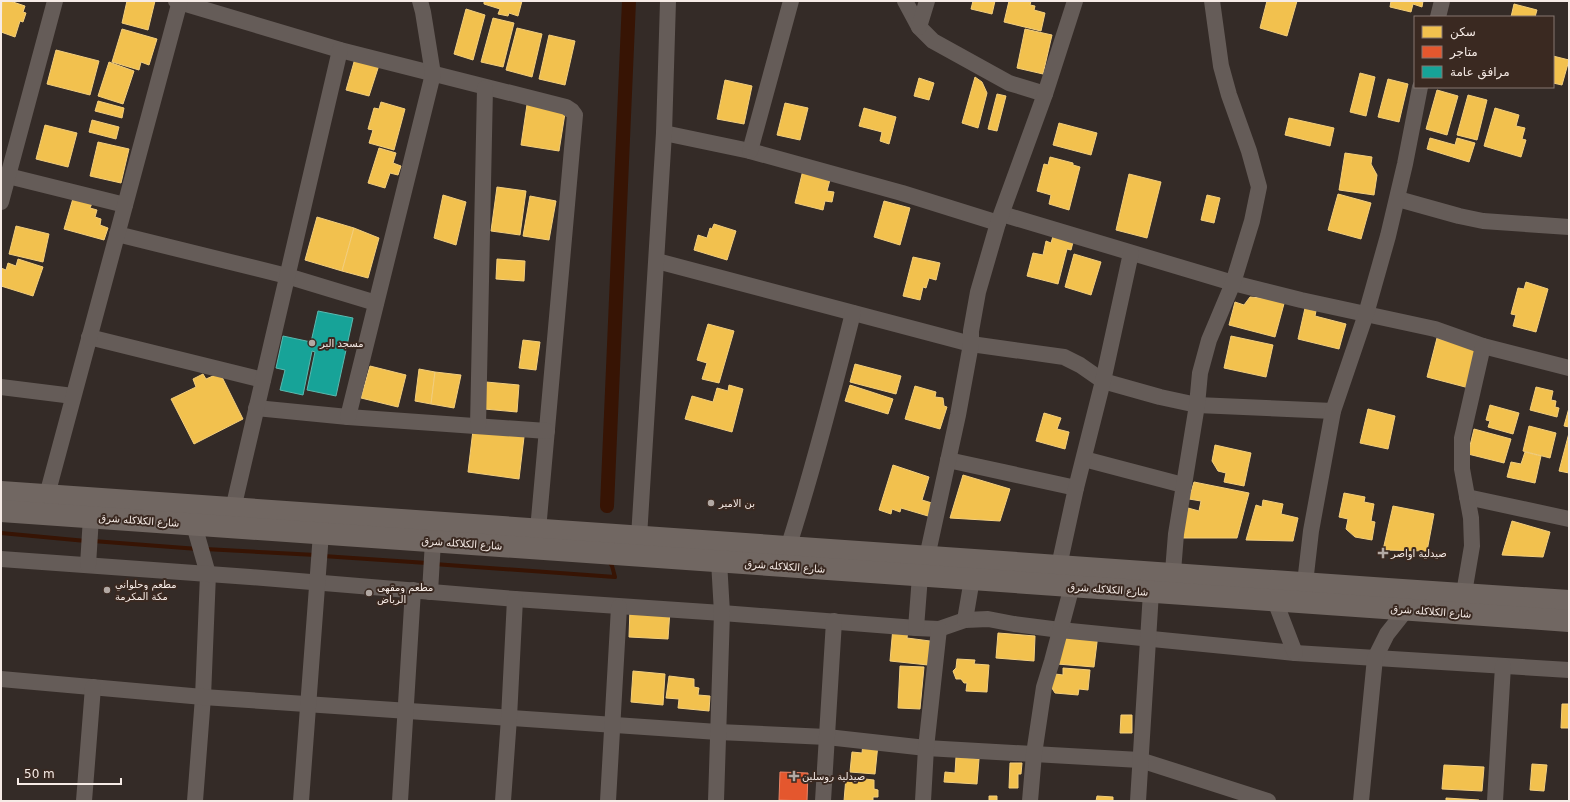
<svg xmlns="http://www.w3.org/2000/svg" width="1570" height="802" viewBox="0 0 1570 802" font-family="'DejaVu Sans',Vazirmatn,sans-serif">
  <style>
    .homes { fill: #f2c14e; stroke: #f3ce7c }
    .shops { fill: #e4572e; stroke: #e98365 }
    .public { fill: #17a398; stroke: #5ab9af }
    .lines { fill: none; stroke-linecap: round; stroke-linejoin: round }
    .stream { stroke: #371404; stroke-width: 4 }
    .canal { stroke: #371404; stroke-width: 14 }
    .street { stroke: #655c58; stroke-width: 16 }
    .secondary { stroke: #716762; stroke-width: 22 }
    .poi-dot { fill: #b2a8a3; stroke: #3a2921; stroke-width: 1.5 }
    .labels { text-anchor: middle; stroke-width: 4; stroke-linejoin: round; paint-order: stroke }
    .poi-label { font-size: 10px; fill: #f6ebe6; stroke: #3a2921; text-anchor: start }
    .street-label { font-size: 10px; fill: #f6ebe6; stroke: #3a2921 }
  </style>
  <rect width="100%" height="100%" fill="#342b27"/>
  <g class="homes">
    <path d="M2 1H10L25 6 23 12 26 13 23 22 20 21 15 37 1 32Z"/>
    <path d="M127 1H155L148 30 122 23Z"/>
    <path d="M484 1H522L518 16 509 13 508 16 498 14 500 9 484 4Z"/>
    <path d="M973 1H995L992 14 971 9Z"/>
    <path d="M1009 1H1031L1030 5 1035 6 1034 10 1045 13 1041 31 1004 22Z"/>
    <path d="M1267 1H1297L1287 36 1260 28Z"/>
    <path d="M1391 1H1423L1422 7 1413 4 1411 12 1390 7Z"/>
    <path d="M1514 4 1537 10 1535 17H1511Z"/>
    <path d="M466 9 485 15 473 60 454 54Z"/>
    <path d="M493 18 514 23 503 67 481 62Z"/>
    <path d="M517 28 542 34 532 77 506 70Z"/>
    <path d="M122 29 157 39 149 65 141 62 139 70 112 62Z"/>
    <path d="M1025 29 1052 35 1043 74 1017 68Z"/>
    <path d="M549 35 575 41 565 85 539 79Z"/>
    <path d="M56 50 99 61 90 95 47 84Z"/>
    <path d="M356 55 380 62 369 96 346 90Z"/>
    <path d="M1553 56 1569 60 1562 85 1553 83Z"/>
    <path d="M109 62 134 71 123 104 98 96Z"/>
    <path d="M1360 73 1375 77 1366 116 1350 112Z"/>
    <path d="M975 77 982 82 987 93 978 128 962 123Z"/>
    <path d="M919 78 934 83 929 100 914 96Z"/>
    <path d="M1388 79 1408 84 1399 122 1378 117Z"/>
    <path d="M725 80 752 86 744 124 717 119Z"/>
    <path d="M1437 90 1458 96 1447 135 1426 129Z"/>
    <path d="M997 94 1006 96 997 131 988 129Z"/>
    <path d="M1468 95 1487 100 1477 140 1457 135Z"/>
    <path d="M528 98 566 107 559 151 521 145Z"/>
    <path d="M98 101 124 108 122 118 95 111Z"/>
    <path d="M381 102 405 109 394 150 369 143 373 130 368 129 374 108 379 109Z"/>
    <path d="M785 103 808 108 800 140 777 135Z"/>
    <path d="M864 108 896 117 889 144 880 141 882 132 859 126Z"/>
    <path d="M1495 108 1519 115 1516 126 1525 128 1522 139 1526 140 1521 157 1484 146Z"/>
    <path d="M1289 118 1334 128 1330 146 1285 135Z"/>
    <path d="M92 120 119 127 116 139 89 132Z"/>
    <path d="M1059 123 1097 133 1091 155 1053 145Z"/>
    <path d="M45 125 77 133 68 167 36 159Z"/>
    <path d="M1430 138 1455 145 1457 138 1475 143 1469 162 1427 149Z"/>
    <path d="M98 142 129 149 121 183 90 176Z"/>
    <path d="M379 148 396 153 393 163 401 166 398 175 390 173 385 188 368 183Z"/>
    <path d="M1345 153 1372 157 1371 164 1377 175 1374 195 1339 190Z"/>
    <path d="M1050 157 1073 163V165L1080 167 1069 210 1049 204 1051 195 1037 191 1044 164 1048 165Z"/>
    <path d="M803 170 831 176 827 191 834 192 832 202 825 201 823 210 795 203Z"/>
    <path d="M1129 174 1161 182 1147 238 1116 230Z"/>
    <path d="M497 187 526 191 520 235 491 231Z"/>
    <path d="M1338 194 1371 203 1361 239 1328 230Z"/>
    <path d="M74 195 93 201 90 208 97 210 95 217 101 219 100 225 108 228 104 240 64 229Z"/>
    <path d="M443 195 466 202 456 245 434 238Z"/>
    <path d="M1207 195 1220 198 1214 223 1201 220Z"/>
    <path d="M530 196 556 201 549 240 523 236Z"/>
    <path d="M884 201 910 208 900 245 874 237Z"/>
    <path d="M317 217 354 228 342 271 305 260Z"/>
    <path d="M714 224 736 231 727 260 694 250 698 235 707 238 710 228 712 229Z"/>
    <path d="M16 226 49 234 43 262 9 254Z"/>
    <path d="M354 228 379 238 368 278 342 271Z"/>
    <path d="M1054 233 1074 238 1071 250 1067 249 1058 284 1027 276 1033 253 1043 255 1046 241 1051 243Z"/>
    <path d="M1074 254 1101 262 1091 295 1065 287Z"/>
    <path d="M913 257 940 263 936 280 929 278 926 288 923 287 920 300 903 296Z"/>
    <path d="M18 259 43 267 33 296 1 286V268L6 270 8 263 16 266Z"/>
    <path d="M497 259 525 261 524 281 496 279Z"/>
    <path d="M1526 282 1548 289 1536 332 1513 326 1516 315 1511 314 1518 288 1524 289Z"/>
    <path d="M1250 297 1285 300 1275 337 1229 325 1235 302 1244 305Z"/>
    <path d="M1305 308 1316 311 1315 316 1346 324 1339 349 1298 339Z"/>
    <path d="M708 324 734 331 719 383 702 379 707 363 697 360Z"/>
    <path d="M1231 336 1273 345 1266 377 1224 368Z"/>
    <path d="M1437 338 1479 350 1469 388 1427 377Z"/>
    <path d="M523 340 540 342 536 370 519 368Z"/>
    <path d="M855 364 901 376 896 394 850 382Z"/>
    <path d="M370 366 406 375 398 407 361 398Z"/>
    <path d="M419 369 435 372 431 404 415 401Z"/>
    <path d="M435 372 461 375 454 408 431 404Z"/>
    <path d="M220 373 243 419 194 444 171 399 196 387 193 379 203 374 206 379Z"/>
    <path d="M486 382 519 385 517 412 484 409Z"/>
    <path d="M729 385 743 389 732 432 685 419 692 396 713 402 717 388 728 391Z"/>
    <path d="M850 385 893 399 888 414 845 401Z"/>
    <path d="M915 386 936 392 935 397 943 398 944 406 947 407 940 429 905 419Z"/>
    <path d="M1536 387 1553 391 1551 400 1556 401 1555 407 1559 408 1557 417 1530 410Z"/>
    <path d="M1490 405 1519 413 1513 434 1488 427 1490 421 1486 420Z"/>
    <path d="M1569 408V427L1564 426Z"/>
    <path d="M1368 409 1395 416 1388 449 1360 443Z"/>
    <path d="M1044 413 1061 418 1057 429 1069 432 1065 449 1036 441Z"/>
    <path d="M1529 426 1556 433 1550 458 1523 451Z"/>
    <path d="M1474 429 1511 439 1504 463 1468 454Z"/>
    <path d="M473 430 524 437 519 479 468 472Z"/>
    <path d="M1569 433V473L1559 471Z"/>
    <path d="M1215 445 1251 453 1244 486 1224 482 1226 473 1218 471 1212 461Z"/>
    <path d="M1525 452 1541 456 1535 483 1507 477 1511 462 1521 464Z"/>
    <path d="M893 465 929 477 922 500 932 503 928 516 901 508 900 512 892 509 891 514 879 510Z"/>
    <path d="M963 475 1010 489 1000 521 950 518Z"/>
    <path d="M1194 482 1249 493 1237 538H1181L1188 508 1199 511 1201 501 1189 499Z"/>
    <path d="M1344 493 1365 497 1364 502 1374 504 1371 521 1375 522 1372 540 1355 537 1346 529 1348 519 1339 517Z"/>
    <path d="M1263 500 1283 504 1281 514 1298 518 1293 541 1246 540 1256 505 1262 507Z"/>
    <path d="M1393 506 1434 514 1427 551 1383 550Z"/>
    <path d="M1512 521 1550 532 1543 557 1502 555Z"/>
    <path d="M630 608 670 610 668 639 629 637Z"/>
    <path d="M893 627 908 629 907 638 930 641 928 665 890 661Z"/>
    <path d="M1060 631 1098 634 1094 667 1057 664Z"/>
    <path d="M998 633 1035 636 1034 661 996 658Z"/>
    <path d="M957 659 975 660 974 664 989 665 987 692 966 691 967 683H964L961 679H956L953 671 956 668Z"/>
    <path d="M900 666 924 667 920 709 898 708Z"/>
    <path d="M1063 668 1090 670 1088 690 1079 689 1078 695 1055 693 1050 685 1055 674 1063 675Z"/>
    <path d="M633 671 665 674 663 705 631 702Z"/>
    <path d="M669 676 694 679V687L699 688 698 695 710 696 709 711 678 708 679 699 666 698Z"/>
    <path d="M1562 704H1569V728H1561Z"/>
    <path d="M1121 715H1132V733H1120Z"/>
    <path d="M863 743 878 744 875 774 850 772 852 752 862 753Z"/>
    <path d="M956 757 979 759 977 784 944 782 945 772 955 773Z"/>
    <path d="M1010 763H1022L1021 774H1018V788H1009Z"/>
    <path d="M1532 764 1547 765 1544 791 1530 790Z"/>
    <path d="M1444 765 1484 767 1482 791 1442 789Z"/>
    <path d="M846 777 874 780V789L878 790V797H873V801H844Z"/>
    <path d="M989 796H997V801H999H989Z"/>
    <path d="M1097 796 1113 797V801H1096Z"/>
    <path d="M1446 798 1479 800V801H1446Z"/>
  </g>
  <path class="shops" d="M780 772 808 773 807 801 779 800Z"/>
  <path class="public" d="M318 311 353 318 336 396 307 390 315 352 312 351 303 395 280 390 285 370 276 368 283 336 311 342Z"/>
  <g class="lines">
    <g class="stream">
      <path d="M1 533 86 541"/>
      <path d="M93 541 198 549"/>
      <path d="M205 549 316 555"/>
      <path d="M323 556 427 563"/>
      <path d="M434 564 615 577 612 566 609 561"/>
    </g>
    <path class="canal" d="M607 506 629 1"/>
    <g class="street">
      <path d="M176 1 340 50 566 107 572 111 575 115 538 530"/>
      <path d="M905 1 919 27 933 41 1009 83 1045 94"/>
      <path d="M1438 17 1442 1"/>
      <path d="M919 27 927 1"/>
      <path d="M664 133 750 151 902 193 998 223"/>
      <path d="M750 151 791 1"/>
      <path d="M8 176 125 205"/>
      <path d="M1398 199 1459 216 1483 221 1569 227"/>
      <path d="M1 202 55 1"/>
      <path d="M1002 214 1233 283 1301 300 1435 329 1483 346 1569 368"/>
      <path d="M117 234 287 276 376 303"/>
      <path d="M657 261 971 344 1064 357 1080 365 1103 381 1160 397 1197 405 1333 411"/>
      <path d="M89 337 263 380"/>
      <path d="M1 387 73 396"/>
      <path d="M256 408 348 417 547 431"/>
      <path d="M348 417 433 74 423 12 420 1"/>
      <path d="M478 426 485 88"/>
      <path d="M1084 459 1183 485"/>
      <path d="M948 460 1076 488"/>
      <path d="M47 495 180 1"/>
      <path d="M1467 497 1569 519"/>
      <path d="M233 509 340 50"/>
      <path d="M194 525 208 574 203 697 195 801"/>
      <path d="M639 537 664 133 668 1"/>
      <path d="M788 548C813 470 833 392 853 313"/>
      <path d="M927 557 958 415 971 344V331L978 292 998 223 1045 94 1075 1"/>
      <path d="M1 559 250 577 515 599 722 613 916 628 939 629 965 620 988 619 1014 624 1060 630 1295 653 1569 670"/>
      <path d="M88 565 91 517"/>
      <path d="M1059 566 1076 488 1103 381 1131 253"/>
      <path d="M1305 583 1311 531 1333 411 1366 314 1388 236 1405 164 1420 87"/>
      <path d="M1172 584 1176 534 1197 405 1200 373 1209 340 1233 283 1252 221 1259 187 1249 151 1229 95 1221 66 1212 1"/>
      <path d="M430 592 433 541"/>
      <path d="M1464 593 1472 546 1471 518 1462 469V438L1483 346"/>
      <path d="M1275 601 1295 653"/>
      <path d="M965 620 972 579"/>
      <path d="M916 628 920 576"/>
      <path d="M1 679 203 697 718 732 827 737 926 748 1140 760 1268 801"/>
      <path d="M84 801 93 687"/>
      <path d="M301 801 321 533"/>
      <path d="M400 801 413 590"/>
      <path d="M503 801 509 718 515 599"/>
      <path d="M608 801 619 607"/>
      <path d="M716 801 722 613 719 561"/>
      <path d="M823 801 834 621"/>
      <path d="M923 801 926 748 939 629"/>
      <path d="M1030 801 1034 754 1044 687 1052 661 1072 586"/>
      <path d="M1138 801 1151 592"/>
      <path d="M1361 801 1375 658 1387 634 1406 610"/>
      <path d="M1495 801 1503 666"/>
    </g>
    <g class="secondary">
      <path d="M1 492 1402 590 1569 601"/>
      <path d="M1 511 1569 621"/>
    </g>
  </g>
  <g class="poi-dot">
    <circle cx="312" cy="343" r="4"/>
    <circle cx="711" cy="503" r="4"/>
    <path d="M1381 547h4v4h4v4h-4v4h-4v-4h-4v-4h4z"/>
    <circle cx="107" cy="590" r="4"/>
    <circle cx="369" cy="593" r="4"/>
    <path d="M792 770h4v4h4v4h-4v4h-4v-4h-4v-4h4z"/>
  </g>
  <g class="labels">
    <g class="poi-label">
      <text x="320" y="347">مسجد البر</text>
      <text x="719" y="507">بن الامير</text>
      <text x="1391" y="557">صيدلية اواصر</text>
      <text x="115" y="588">مطعم وحلواني<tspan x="115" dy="12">مكة المكرمة</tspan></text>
      <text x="377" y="591">مطعم ومقهى<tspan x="377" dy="12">الرباض</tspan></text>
      <text x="802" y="780">صيدلية روسلين</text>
    </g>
    <g class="street-label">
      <text transform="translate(139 520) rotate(4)" y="4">شارع الكلاكله شرق</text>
      <text transform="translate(462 543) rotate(4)" y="4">شارع الكلاكله شرق</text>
      <text transform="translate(785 566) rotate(4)" y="4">شارع الكلاكله شرق</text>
      <text transform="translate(1108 589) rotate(4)" y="4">شارع الكلاكله شرق</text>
      <text transform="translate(1431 611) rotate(4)" y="4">شارع الكلاكله شرق</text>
    </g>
  </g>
  <rect width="1570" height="802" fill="none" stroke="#f6ebe6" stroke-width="4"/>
  <rect x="1414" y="16" width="140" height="72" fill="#3a2921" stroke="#857770"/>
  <rect x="1422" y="26" width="20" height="12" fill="#f2c14e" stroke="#857770"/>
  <text x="1450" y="36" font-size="12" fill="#f6ebe6">سكن</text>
  <rect x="1422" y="46" width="20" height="12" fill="#e4572e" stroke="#857770"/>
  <text x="1450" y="56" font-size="12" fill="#f6ebe6">متاجر</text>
  <rect x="1422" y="66" width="20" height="12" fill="#17a398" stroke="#857770"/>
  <text x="1450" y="76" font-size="12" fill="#f6ebe6">مرافق عامة</text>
  <path d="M18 778v6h103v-6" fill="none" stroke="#f6ebe6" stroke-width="2"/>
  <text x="24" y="778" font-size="12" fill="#f6ebe6" stroke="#3a2921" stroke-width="3" paint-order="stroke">50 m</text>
</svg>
